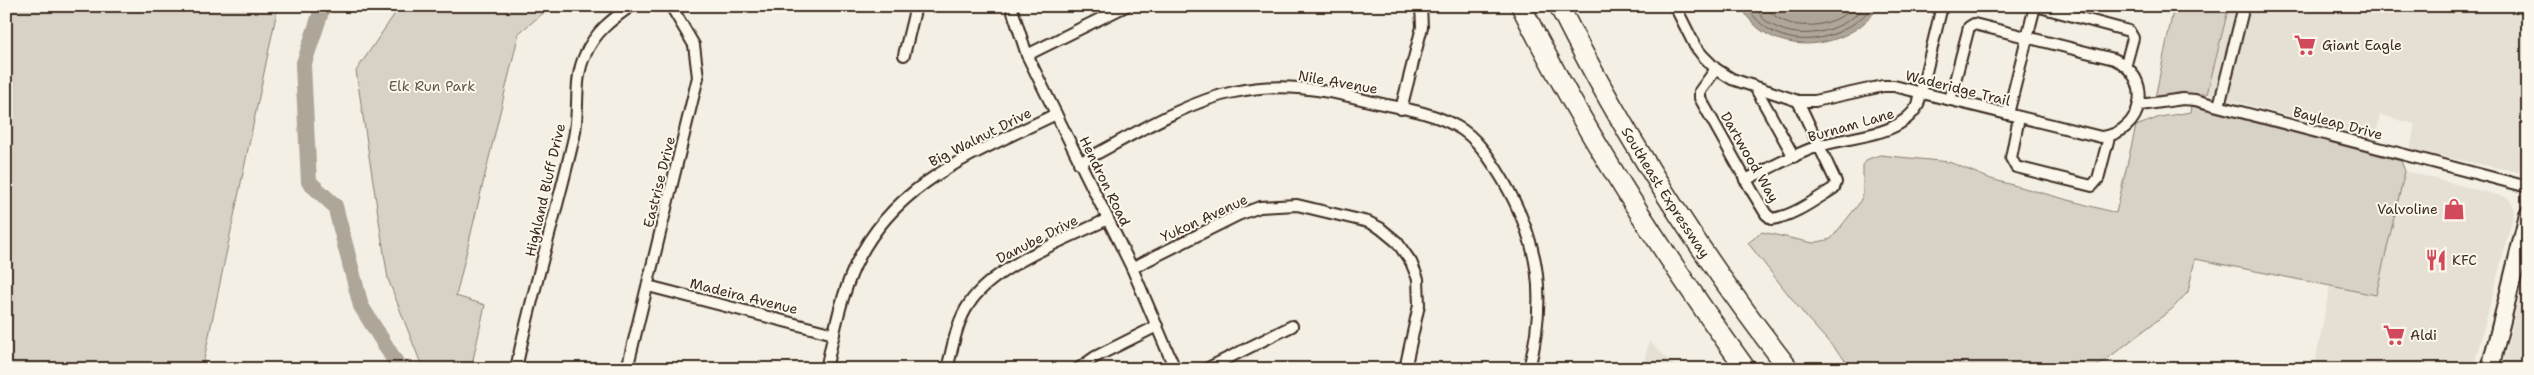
<svg xmlns="http://www.w3.org/2000/svg" width="2534" height="375" viewBox="0 0 2534 375" font-family="'Shantell Sans',sans-serif">
  <style>
    .built { fill: #e5dfd4 }
    .green { fill: #d8d1c6; stroke: #8a7e72 }
    .water { fill: #afa69a; stroke: #817468 }
    .lines { fill: none; stroke-linecap: round; stroke-linejoin: round }
    .shore { stroke: #695c50; stroke-width: 1 }
    .river { stroke: #afa69a; stroke-width: 16 }
    .minor-casing { stroke: #3b2a1e; stroke-width: 14 }
    .primary-casing { stroke: #3b2a1e; stroke-width: 20 }
    .motorway-casing { stroke: #3b2a1e; stroke-width: 22 }
    .minor { stroke: #fbf7ec; stroke-width: 10 }
    .primary { stroke: #fbf7ec; stroke-width: 16 }
    .motorway { stroke: #fbf7ec; stroke-width: 19 }
    .labels { text-anchor: middle; stroke-width: 4; stroke-linejoin: round; paint-order: stroke }
    .poi-label { font-size: 14px; fill: #3b2a1e; stroke: #fbf7ec; text-anchor: start }
    .street-label { font-size: 14px; fill: #3b2a1e; stroke: #fbf7ec }
    .park-label { font-size: 14px; fill: #625448; stroke: #fbf7ec }
  </style>
  <rect width="100%" height="100%" fill="#f3efe4"/>
  <filter id="ink" filterUnits="userSpaceOnUse"><feTurbulence type="fractalNoise" baseFrequency=".02" numOctaves="2"/><feDisplacementMap in="SourceGraphic" scale="10" xChannelSelector="R" yChannelSelector="G"/><feConvolveMatrix kernelMatrix="1 2 1 2 8 2 1 2 1" color-interpolation-filters="sRGB"/></filter>
  <g filter="url(#ink)">
    <g class="built">
      <path d="M2229 6H2528V142L2519 172 2410 150 2415 124 2380 115 2375 139 2207 94Z"/>
      <path d="M2405 171 2508 198 2512 203 2514 213 2473 369H2314L2330 286 2376 295Z"/>
      <path d="M2528 269V369H2502L2520 295Z"/>
      <path d="M1649 341 1678 369H1642Z"/>
    </g>
    <g class="green">
      <path d="M6 6H278L202 369H6Z"/>
      <path d="M400 6H552L519 33 456 296 485 305 471 369H423L388 279 356 71Z"/>
      <path d="M2174 6H2229L2207 94H2182L2155 98Z"/>
      <path d="M2192 106 2401 161 2405 171 2376 295 2195 259 2188 292 2172 309 2094 369H1853L1807 318 1748 243 1762 232 1813 243 1831 239 1858 205 1863 195V165L1868 159 1880 155 1949 162 1991 179 2116 213 2136 126 2160 117 2191 112Z"/>
    </g>
    <path class="water" d="M1741 6H1879C1849 53 1767 60 1741 6Z"/>
    <g class="lines">
      <g class="shore">
        <path d="M1747 6C1774 55 1841 46 1873 6"/>
        <path d="M1754 6C1759 11 1761 18 1766 21 1796 44 1843 33 1865 6"/>
        <path d="M1765 6C1784 34 1833 30 1855 6"/>
      </g>
      <path class="river" d="M323 6 303 66 309 182 335 206 361 306 400 369"/>
      <g class="minor-casing">
        <g id="minor">
          <path d="M1011 6 1027 55 1132 268 1175 369"/>
          <path d="M1675 6 1695 46 1703 56 1716 69 1732 79 1798 101H1815L1883 86H1894L2101 137C2144 133 2155 77 2114 59L1974 24 1969 27 1950 100"/>
          <path d="M2036 6 2129 31 2133 38 2126 64"/>
          <path d="M904 55 916 6"/>
          <path d="M1027 55 1126 6"/>
          <path d="M1716 69 1700 91V98L1752 191 1766 214 1772 219C1794 216 1816 199 1834 188L1836 182 1798 101"/>
          <path d="M1755 87 1794 157"/>
          <path d="M2140 105 2183 99 2195 100 2528 187"/>
          <path d="M2219 106 2244 6"/>
          <path d="M1401 109 1422 27 1421 6"/>
          <path d="M2008 114 2035 6"/>
          <path d="M2019 117 2011 158 2016 167 2092 186 2098 179 2109 137"/>
          <path d="M1079 163C1126 139 1184 102 1234 92 1280 82 1324 89 1369 101 1398 108 1430 111 1456 126 1477 137 1491 160 1503 180 1540 244 1547 297 1529 369"/>
          <path d="M1745 180C1769 169 1794 154 1819 146 1852 135 1899 138 1918 105L1942 6"/>
          <path d="M1132 268 1238 215 1260 207 1297 205 1368 222 1380 228 1397 242 1411 262 1418 279 1419 305 1405 369"/>
          <path d="M648 286 834 334"/>
          <path d="M516 369C532 291 556 215 574 137 580 110 573 80 585 55 595 32 611 20 631 6"/>
          <path d="M627 369 698 77 694 45 671 6"/>
          <path d="M826 369C834 334 840 299 855 266 895 180 977 153 1056 114"/>
          <path d="M947 369C953 347 956 323 969 304 993 266 1067 239 1108 219"/>
          <path d="M1078 369 1095 357 1157 326"/>
          <path d="M1206 369 1292 326"/>
        </g>
      </g>
      <g class="primary-casing">
        <path id="primary" d="M2490 369 2528 215"/>
      </g>
      <g class="motorway-casing">
        <g id="motorway">
          <path d="M1521 6C1585 134 1662 253 1746 369"/>
          <path id="s1" d="M1559 6C1623 134 1701 256 1789 369"/>
        </g>
      </g>
      <use href="#minor" class="minor"/>
      <use href="#primary" class="primary"/>
      <use href="#motorway" class="motorway"/>
    </g>
  </g>
  <defs>
    <g id="supermarket-bare" transform="scale(1.725)"><path d="M-6-5.5h2.5l.6 2H6L4.5 2H-2.5L-4.4-4H-6ZM-1.5 3.2a1.3 1.3 0 1 0 .1 0ZM3 3.2a1.3 1.3 0 1 0 .1 0Z" fill="#d1495b" stroke="#fbf7ec" stroke-width="2.5" paint-order="stroke"/></g>
    <g id="shop-bare" transform="scale(1.725)"><path d="M-5-2.5h2.3a2.7 3.5 0 0 1 5.4 0H5L5.5 6h-11ZM-1.5-2.5h3a1.5 2.3 0 0 0-3 0Z" fill="#d1495b" stroke="#fbf7ec" stroke-width="2.5" paint-order="stroke"/></g>
    <g id="restaurant-bare" transform="scale(1.725)"><path d="M-5-6h1v4h1v-4h1v4h1v-4h1v5L-1.5 .5V6h-2V.5L-5-1ZM5-6V6H3V1.5H1.5Q1.5-4 5-6Z" fill="#d1495b" stroke="#fbf7ec" stroke-width="2.5" paint-order="stroke"/></g>
  </defs>
  <g fill-rule="evenodd">
    <use href="#supermarket-bare" x="2305" y="45"/>
    <use href="#shop-bare" x="2454" y="209"/>
    <use href="#restaurant-bare" x="2436" y="260"/>
    <use href="#supermarket-bare" x="2394" y="335"/>
  </g>
  <g class="labels">
    <g class="poi-label">
      <text x="2322" y="50">Giant Eagle</text>
      <text x="2438" y="214" text-anchor="end">Valvoline</text>
      <text x="2452" y="265">KFC</text>
      <text x="2410" y="340">Aldi</text>
    </g>
    <g class="street-label">
      <text transform="translate(1338 82) rotate(10)" y="5">Nile Avenue</text>
      <text transform="translate(1958 88) rotate(14)" y="5">Waderidge Trail</text>
      <text transform="translate(2338 123) rotate(15)" y="5">Bayleap Drive</text>
      <text transform="translate(1851 125) rotate(-16)" y="5">Burnam Lane</text>
      <text transform="translate(980 137) rotate(-27)" y="5">Big Walnut Drive</text>
      <text transform="translate(1750 157) rotate(60)" y="5">Dartwood Way</text>
      <text transform="translate(1105 181) rotate(64)" y="5">Hendron Road</text>
      <text transform="translate(659 182) rotate(-76)" y="5">Eastrise Drive</text>
      <text transform="translate(545 190) rotate(-77)" y="5">Highland Bluff Drive</text>
      <text dy="5" stroke="none"><textPath href="#s1" startOffset="215">Southeast Expressway</textPath></text>
      <text transform="translate(1204 218) rotate(-25)" y="5">Yukon Avenue</text>
      <text transform="translate(1037 239) rotate(-27)" y="5">Danube Drive</text>
      <text transform="translate(744 296) rotate(14)" y="5">Madeira Avenue</text>
    </g>
    <g class="park-label">
      <text x="432" y="91">Elk Run Park</text>
    </g>
  </g>
  <rect width="2534" height="375" fill="none" stroke="#fbf7ec" stroke-width="25"/>
  <rect x="12" y="12" width="2509" height="350" fill="none" stroke="#3b2a1e" stroke-width="2" filter="url(#ink)"/>
</svg>
